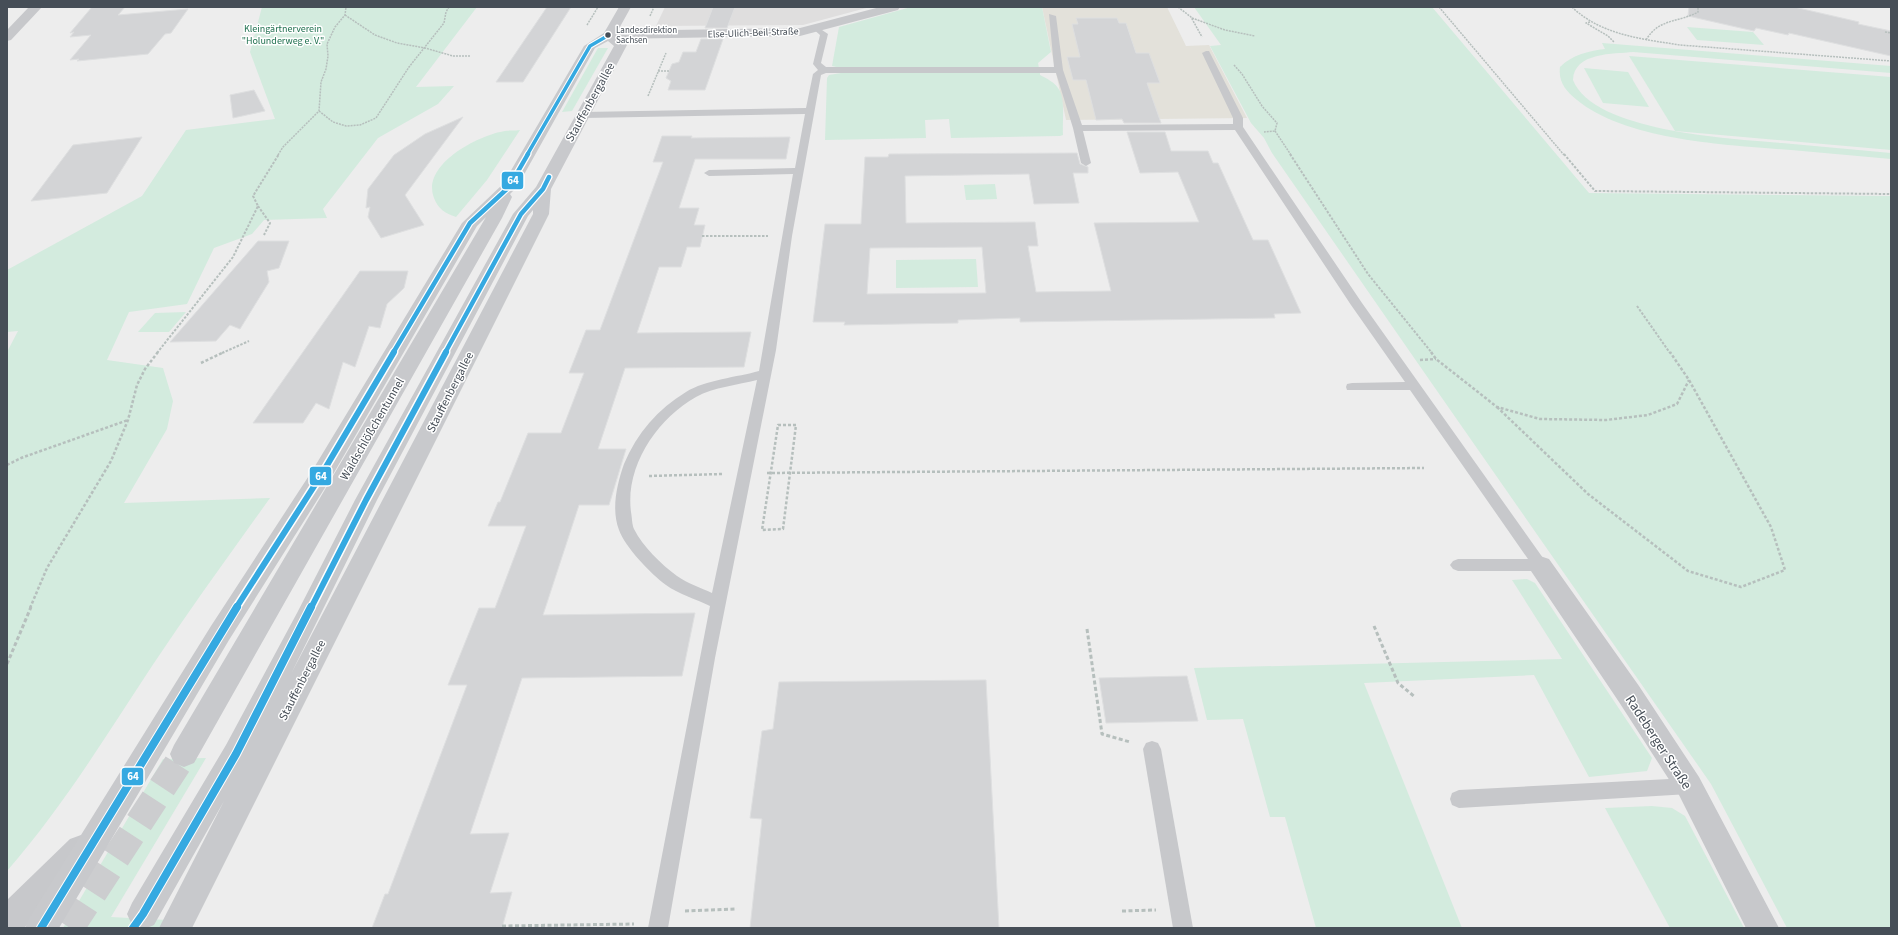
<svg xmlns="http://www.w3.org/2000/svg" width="1898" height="935" viewBox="0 0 1898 935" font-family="'Source Sans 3',sans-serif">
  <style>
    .commercial { fill: #e3e1da }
    .education { fill: #dfdede }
    .green { fill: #d3ebde }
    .building { fill: #d3d4d6; stroke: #dedfe0; fill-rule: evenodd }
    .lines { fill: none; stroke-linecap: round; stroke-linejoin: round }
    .secondary-tunnel { stroke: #cccdcf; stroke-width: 28; stroke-dasharray: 28 14; stroke-linecap: butt }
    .path-far3 { stroke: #b6bfbd; stroke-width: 1.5; stroke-dasharray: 2 1; stroke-linecap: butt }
    .path-far2 { stroke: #b6bfbd; stroke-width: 2; stroke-dasharray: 2.5 1.5; stroke-linecap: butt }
    .path-far1 { stroke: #b6bfbd; stroke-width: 2.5; stroke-dasharray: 3 2; stroke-linecap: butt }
    .path { stroke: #b6bfbd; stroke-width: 3; stroke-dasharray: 4 2.5; stroke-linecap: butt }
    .service { fill: #c7c8cb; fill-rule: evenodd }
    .minor { fill: #c7c8cb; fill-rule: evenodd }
    .tertiary { fill: #c7c8cb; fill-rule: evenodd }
    .secondary { fill: #c8c9cc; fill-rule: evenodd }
    .bus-1-far3-casing { stroke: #fff; stroke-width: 5.5 }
    .bus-1-far2-casing { stroke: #fff; stroke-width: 7 }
    .bus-1-far1-casing { stroke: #fff; stroke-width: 9 }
    .bus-1-casing { stroke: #fff; stroke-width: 10 }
    .bus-1-far3 { stroke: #35a9e1; stroke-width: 3.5 }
    .bus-1-far2 { stroke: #35a9e1; stroke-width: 4.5 }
    .bus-1-far1 { stroke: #35a9e1; stroke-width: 6 }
    .bus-1 { stroke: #35a9e1; stroke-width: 8 }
    .bus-dot { fill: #464e57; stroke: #fff; stroke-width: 1.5 }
    .labels { text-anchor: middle; stroke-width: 3; stroke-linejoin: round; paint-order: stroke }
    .far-bus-label { font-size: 9px; fill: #464e57; stroke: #fff; text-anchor: start }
    .far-park-label { font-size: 10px; fill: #1f704f; stroke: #fff }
    .far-street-label { font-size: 10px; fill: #464e57; stroke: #fff }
    .street-label { font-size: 12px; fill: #464e57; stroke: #fff }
    .near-street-label { font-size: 14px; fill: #464e57; stroke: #fff }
    .line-badge { stroke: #fff; stroke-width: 1.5 }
    .badge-label { font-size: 11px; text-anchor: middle; font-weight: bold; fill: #fff }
  </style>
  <rect width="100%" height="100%" fill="#ededed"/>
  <path class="commercial" d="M1042 7H1167L1186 46 1209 45 1247 118 1066 120Z"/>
  <path class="education" d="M665 7H870L803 25 656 26Z"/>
  <g class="green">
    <path d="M262 7H477L416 87 454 86 438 104 378 138 323 209 327 218 264 220 252 234 214 248 187 304 129 312 107 360 163 368 173 401 167 429 124 503 270 498C230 554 190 609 152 666 106 736 62 808 7 871V352L18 331 7 332V270L142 196 186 130 275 119 250 52Z"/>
    <path d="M911 7H1042L1051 52 1038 63 1039 68H841L832 66 839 27Z"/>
    <path d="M1194 7H1432L1589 193 1891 196V928H1787L1711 784 1435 388 1272 153 1264 138 1251 123 1210 46 1221 45Z"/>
    <path d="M1687 27 1753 32 1764 45 1697 40Z"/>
    <path d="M1602 43 1891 66V73L1633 52C1614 54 1574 52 1573 80 1593 132 1734 139 1782 143 1818 146 1855 150 1891 153V159C1858 156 1824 153 1791 150 1728 145 1627 141 1577 100 1566 91 1558 82 1560 67 1572 55 1588 51 1605 49Z"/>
    <path d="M598 48H608L572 111 562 112Z"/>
    <path d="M1629 56 1891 77V150L1675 131Z"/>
    <path d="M1584 68 1628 72 1649 107 1603 103Z"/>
    <path d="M1040 72V75C1046 78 1054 82 1058 88 1066 98 1062 122 1063 135L1060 136 951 138 949 119 925 120 926 138 825 140 827 78 829 75 841 73Z"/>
    <path d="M520 130 487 180 456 217C445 213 438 209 434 198 421 165 478 135 505 131 510 130 515 131 520 130Z"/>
    <path d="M995 184 997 199 966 200 964 185Z"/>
    <path d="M976 259 978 287 896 288V260Z"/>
    <path d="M186 312 169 332H138L155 313Z"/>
    <path d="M1527 579 1535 583 1652 758 1647 771 1589 777 1534 675 1364 683 1462 928H1316L1285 817H1270L1243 719 1207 720 1194 668 1562 659 1512 580Z"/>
    <path d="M206 758 111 917 167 920 162 928H63L163 759Z"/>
    <path d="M1652 806 1672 808 1685 816 1744 928H1670L1605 808Z"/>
  </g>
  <g class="building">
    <path d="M92 7H125L118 15 188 9 171 33 165 34 148 54 77 61 79 59 70 60 91 35 70 37 74 32 70 33Z"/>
    <path d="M547 7H571L523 82H496Z"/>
    <path d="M713 7H735L727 28H705Z"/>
    <path d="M1689 7H1794L1859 22 1858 24 1891 31V56L1789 33 1788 35 1756 28 1754 31 1688 16Z"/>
    <path d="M1076 18H1117L1119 23H1126L1136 53H1149L1160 83H1147L1161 123H1124L1122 119 1096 120 1086 80H1073L1067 57H1080L1072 24H1078Z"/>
    <path d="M701 39H723L705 90H668L671 81 666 78 672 64 679 62 683 52H696Z"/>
    <path d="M254 90 265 111 233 118 230 95Z"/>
    <path d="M463 117 405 195 424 225 381 238 368 217 370 207 366 208 368 189 394 155 425 134Z"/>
    <path d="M1127 132H1165L1171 151H1208L1213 163H1218L1253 240H1268L1301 313 1274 314 1275 318 1020 322V318L958 320V323L844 325 845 322H813L825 224H861L865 157H888L889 154 1077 153 1080 164 1088 167V173H1073L1079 203 1034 204 1029 174 905 176 906 223 1035 222 1038 246H1028L1036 292 1111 291 1094 223 1199 222 1178 172 1140 173ZM982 247 986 293 867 294 870 248Z"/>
    <path d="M662 136H692L691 138 790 137 786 159H695L679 208H699L694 225H705L700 247H687L681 267H659L637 333 751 332 744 367 625 368 598 449H626L609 505H579L543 615 695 613 682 676 522 678 470 834 509 833 490 893 512 892 502 928H372L385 894H388L467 685H448L479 608H495L526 526H488L498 502H500L528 433H561L584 373H569L586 330H600L663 162H653Z"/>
    <path d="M142 137 107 193 31 201 73 145Z"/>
    <path d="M258 241H289L279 268 267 271 269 282 240 329 230 325 216 341 170 342Z"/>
    <path d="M360 271H408L404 288 387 304 380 328 369 326 355 367 343 362 329 409 316 403 303 423H253Z"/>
    <path d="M1187 676 1198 721 1106 723 1099 678Z"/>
    <path d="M986 680 999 928H750L762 819 750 818 762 731 773 729 779 682Z"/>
  </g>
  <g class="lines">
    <path class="secondary-tunnel" d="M70 928 184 754"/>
    <g class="path-far3">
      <path d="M1178 7 1191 17 1202 37"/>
      <path d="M1439 7 1564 155"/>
      <path d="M1572 7C1601 35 1642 39 1680 45L1891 61"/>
      <path d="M345 15 375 35 397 43 425 48 453 56H470"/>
      <path d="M650 16 654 7"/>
      <path d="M1192 18 1225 30 1255 36"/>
      <path d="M1590 22 1586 23 1608 36 1614 42"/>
      <path d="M587 25 598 7"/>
      <path d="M1885 32 1891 33"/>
      <path d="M1646 40C1659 18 1678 23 1698 12V7"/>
      <path d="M1234 65 1242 74 1262 106 1277 123 1275 131 1264 132"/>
      <path d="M658 71H669"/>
      <path d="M648 96 666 53"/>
      <path d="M319 111 333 122 346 126 360 125 376 118 409 67 444 23 446 12 449 7"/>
      <path d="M1275 131 1291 155"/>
      <path d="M278 155 283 147 319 111 321 82 326 69 328 56 327 44 335 27 345 15 346 7"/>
    </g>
    <g class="path-far2">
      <path d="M1290 154 1368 274 1432 353"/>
      <path d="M1564 154 1595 191 1891 194"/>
      <path d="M258 206 270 223 264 235"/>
      <path d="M702 236H768"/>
      <path d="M1637 306 1670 353"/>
      <path d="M157 353 233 257 258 206 253 196 279 154"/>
      <path d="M222 353 249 341"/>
    </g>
    <g class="path-far1">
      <path d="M1431 352 1436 359 1497 407 1540 419 1606 420 1648 415 1677 404 1689 380"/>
      <path d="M1420 360 1436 359"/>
      <path d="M201 363 224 352"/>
      <path d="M1497 407 1588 494 1688 571 1741 587 1785 570 1771 527 1689 380 1670 352"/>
      <path d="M778 425H796L783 529 762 530Z"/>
      <path d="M7 465 21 458 128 420"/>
      <path d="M767 473 1424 468"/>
      <path d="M649 476 722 474"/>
      <path d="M30 608 47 568 111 461 128 420 137 385 145 369 158 352"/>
    </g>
    <g class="path">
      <path d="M1374 626 1398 683 1415 697"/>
      <path d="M1087 629 1102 734 1130 742"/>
      <path d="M7 664 31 607"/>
      <path d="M685 911 737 909"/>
      <path d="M1122 911 1156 910"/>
      <path d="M502 926 634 924"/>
    </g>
    <g class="service">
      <path d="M1049 14 1056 16 1063 70 1082 125 1233 124V118L1202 53 1206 51H1209L1243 118V127L1362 303 1548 565 1545 569 1540 571H1458L1453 569 1450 565 1453 561 1458 559H1528L1410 390H1347L1346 387 1347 384 1352 383 1405 382 1351 305 1235 130 1083 131 1091 163 1086 166 1081 163 1073 128 1056 73H826L821 75 792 236 776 350 715 658 668 928H648L710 606C696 599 678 594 666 585 651 574 625 547 619 530 611 509 617 484 624 464 637 433 658 409 686 392 705 380 738 377 759 371L793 174 709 176 704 173 709 170 795 168 805 114 584 118 579 115 584 112 806 108 813 74 818 70 813 64 820 35 812 28 816 26 828 34 821 63 826 67H1054ZM757 380 712 593C701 588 687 583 677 576 661 564 643 547 634 529 632 525 632 517 631 512 625 466 657 419 696 397 714 387 738 385 757 380Z"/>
      <path d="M1152 741 1158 743 1161 749 1193 928H1173L1143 749 1146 743Z"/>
      <path d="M1689 778 1696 780 1698 786 1696 792 1689 794 1459 808 1452 805 1450 799 1452 793 1459 790Z"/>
    </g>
    <g class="minor">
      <path d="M29 7H42L11 40 7 41V30Z"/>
      <path d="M880 7H900L898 10 800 36 609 39 605 38 603 35 605 32 609 31 800 28Z"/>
      <path d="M1540 556 1549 559 1639 686 1699 777 1779 928H1746L1679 795 1619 702 1531 571 1528 565 1531 559Z"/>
    </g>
    <path class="tertiary" d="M81 835 92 839 96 849 92 859 24 928H7V900L70 839Z"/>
    <path class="secondary" d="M619 7H631L616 34 627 45 551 189 549 214 192 928H159L224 801 154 925C146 929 140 929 132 925L127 914 132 903 226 745 297 613 355 500 513 214 536 187 614 46 608 41 595 48 517 187 510 194 512 197 502 218 194 763 184 767 174 763 170 754 174 745 486 217 477 226 328 483 229 640 59 928H25L30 917 211 626 312 471 462 223 503 184 584 46 604 33ZM533 210V214L292 672 377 500 528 216Z"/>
    <g class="bus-1-far3-casing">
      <path id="bus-1-far3" d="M527 155 590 46 609 35"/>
    </g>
    <g class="bus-1-far2-casing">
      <g id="bus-1-far2">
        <path d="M393 353 470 223 509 187 528 154"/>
        <path d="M445 353 521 214 543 189 549 177"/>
      </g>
    </g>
    <g class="bus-1-far1-casing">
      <g id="bus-1-far1">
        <path d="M236 608 320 477 394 352"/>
        <path d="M311 608 366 500 446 352"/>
      </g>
    </g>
    <g class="bus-1-casing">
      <g id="bus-1">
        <path d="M41 928 237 607"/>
        <path d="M133 928 143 914 236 754 311 607"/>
      </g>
    </g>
    <use href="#bus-1-far3" class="bus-1-far3"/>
    <use href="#bus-1-far2" class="bus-1-far2"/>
    <use href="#bus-1-far1" class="bus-1-far1"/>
    <use href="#bus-1" class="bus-1"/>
  </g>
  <circle class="bus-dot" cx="608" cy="35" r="3.5"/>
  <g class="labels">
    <g class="far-bus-label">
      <text x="616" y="33">Landesdirektion<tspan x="616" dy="10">Sachsen</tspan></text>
    </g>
    <g class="far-park-label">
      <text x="283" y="32">Kleingärtnerverein<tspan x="283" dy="12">"Holunderweg e. V."</tspan></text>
    </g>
    <g class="far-street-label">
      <text transform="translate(753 32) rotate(-2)" y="4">Else-Ulich-Beil-Straße</text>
    </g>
    <g class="street-label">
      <text transform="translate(590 102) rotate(-61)" y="4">Stauffenbergallee</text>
      <text transform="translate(450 392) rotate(-63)" y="4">Stauffenbergallee</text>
      <text transform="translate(372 429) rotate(-60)" y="4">Waldschlößchentunnel</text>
      <text transform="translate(302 680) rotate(-63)" y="4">Stauffenbergallee</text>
    </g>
    <g class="near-street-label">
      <text transform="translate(1659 742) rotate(57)" y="5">Radeberger Straße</text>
    </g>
  </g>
  <g class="line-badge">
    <rect x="501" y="171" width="23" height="19" rx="4" fill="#35a9e1"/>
    <rect x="309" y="466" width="23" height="20" rx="4" fill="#35a9e1"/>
    <rect x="121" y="767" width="23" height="19" rx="4" fill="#35a9e1"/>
  </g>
  <g class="badge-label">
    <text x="513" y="184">64</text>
    <text x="321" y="480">64</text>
    <text x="133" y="780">64</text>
  </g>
  <rect width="1898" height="935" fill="none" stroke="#464e57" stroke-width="16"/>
</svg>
